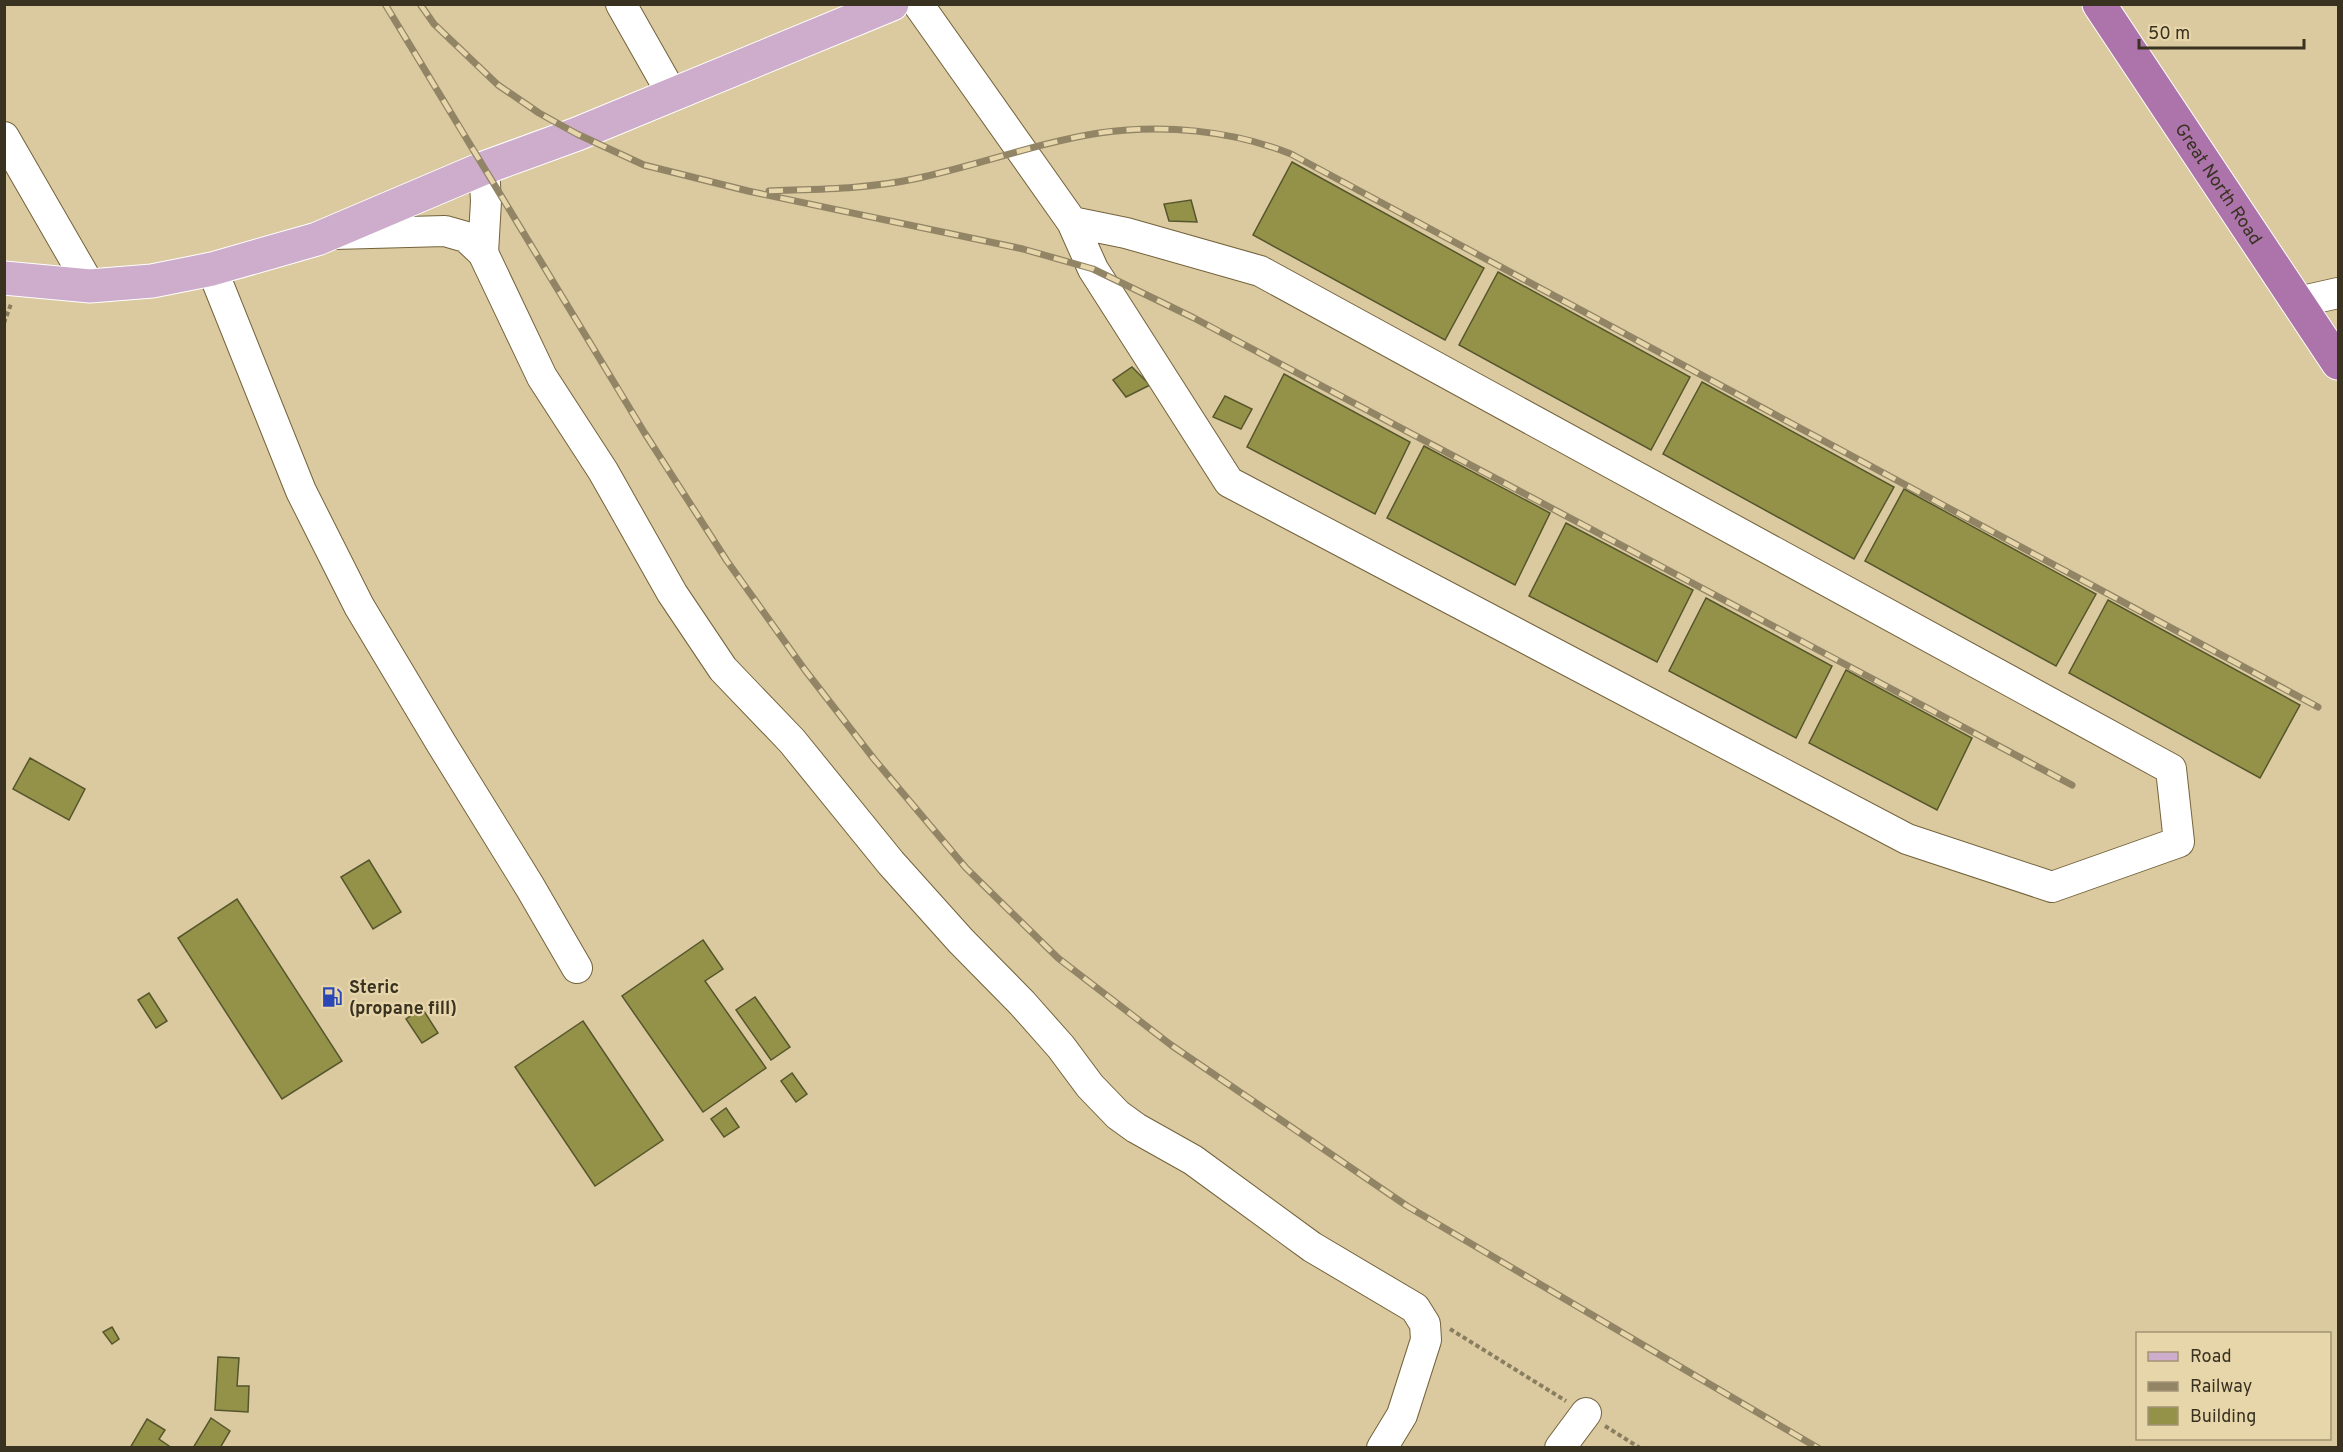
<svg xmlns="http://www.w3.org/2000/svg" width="2343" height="1452" viewBox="0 0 2343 1452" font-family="Overpass,sans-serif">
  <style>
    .building { fill: #949249; stroke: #56562d; stroke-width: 1.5 }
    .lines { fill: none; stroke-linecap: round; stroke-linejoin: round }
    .minor-casing { stroke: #73633c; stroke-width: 32 }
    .major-casing { stroke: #fff; stroke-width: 35 }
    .highway-casing { stroke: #fff; stroke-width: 35 }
    .path { stroke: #8a7e60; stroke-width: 4; stroke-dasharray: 4.5 3; stroke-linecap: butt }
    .minor { stroke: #fff; stroke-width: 30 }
    .major { stroke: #cdaccc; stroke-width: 33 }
    .highway { stroke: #ac74aa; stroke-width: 33 }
    .rail-casing { stroke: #928566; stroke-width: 7 }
    .rail { stroke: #e8d6ab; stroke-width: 4.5; stroke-dasharray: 14; stroke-linecap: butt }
    .labels { text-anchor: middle; stroke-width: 4.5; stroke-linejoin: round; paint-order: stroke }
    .street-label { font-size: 18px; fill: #393221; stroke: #e8d6ab }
    .poi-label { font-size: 18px; font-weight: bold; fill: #393221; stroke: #e8d6ab; text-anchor: start }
  </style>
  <rect width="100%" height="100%" fill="#dbc99f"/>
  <g class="building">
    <path d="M1292 162 1484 268 1445 340 1253 235Z"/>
    <path d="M1191 200 1197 222 1169 221 1164 204Z"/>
    <path d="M1498 272 1690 377 1651 450 1459 345Z"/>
    <path d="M1132 367 1150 385 1126 397 1113 380Z"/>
    <path d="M1284 374 1410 442 1375 514 1247 447Z"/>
    <path d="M1702 382 1894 487 1854 559 1663 454Z"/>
    <path d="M1225 396 1252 409 1241 429 1213 417Z"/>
    <path d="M1424 446 1550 513 1515 585 1387 518Z"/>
    <path d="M1904 489 2096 594 2056 666 1865 561Z"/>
    <path d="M1566 523 1693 590 1657 662 1529 596Z"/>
    <path d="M1706 598 1832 666 1796 738 1669 671Z"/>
    <path d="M2108 600 2300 705 2260 778 2069 673Z"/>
    <path d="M1846 670 1972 738 1937 810 1809 743Z"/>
    <path d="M30 758 85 789 69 820 13 789Z"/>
    <path d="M369 860 401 912 373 929 341 877Z"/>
    <path d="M237 899 342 1061 282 1099 178 938Z"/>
    <path d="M703 940 723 969 705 981 766 1068 703 1112 622 996Z"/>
    <path d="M149 993 167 1021 156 1028 138 1000Z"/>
    <path d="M755 997 790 1047 771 1060 736 1010Z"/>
    <path d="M422 1008 438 1033 422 1043 406 1019Z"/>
    <path d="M583 1021 663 1140 595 1186 515 1067Z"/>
    <path d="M792 1073 807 1094 796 1102 781 1081Z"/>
    <path d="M726 1108 739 1127 724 1137 711 1119Z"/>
    <path d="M112 1327 119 1339 112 1344 103 1332Z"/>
    <path d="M218 1357 239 1358 237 1386H249L248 1412 215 1410Z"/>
    <path d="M211 1418 230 1431 220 1448H193Z"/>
    <path d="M147 1419 165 1430 159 1439 172 1448H130Z"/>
  </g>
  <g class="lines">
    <g class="minor-casing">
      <g id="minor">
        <path d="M621 4 672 94"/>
        <path d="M918 4 1072 222 1093 269 1229 482 1907 839 2052 887 2179 842 2171 769 1260 271 1126 233 1072 222"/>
        <path d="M4 137 90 286"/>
        <path d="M334 234 445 231 466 237 483 253 542 377 603 471 672 593 723 669 792 741 891 863 961 941 1022 1003 1061 1047 1090 1086 1118 1115 1136 1128 1193 1160 1312 1247 1415 1308 1425 1324 1426 1340 1402 1415 1382 1448"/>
        <path d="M483 253 486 201 484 168"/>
        <path d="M212 269 301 491 359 606 441 743 530 887 577 968"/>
        <path d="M2298 302 2338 293"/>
        <path d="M1560 1448 1586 1413"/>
      </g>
    </g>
    <g class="major-casing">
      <path id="major" d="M4 278 90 286 152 281 212 269 317 239 484 168 577 134 892 4"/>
    </g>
    <g class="highway-casing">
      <g id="highway">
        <path id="s1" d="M2099 4 2338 363"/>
      </g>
    </g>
    <g class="path">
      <path d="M4 323 11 304"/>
      <path d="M1450 1329 1566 1401"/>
      <path d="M1605 1426 1640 1448"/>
    </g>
    <use href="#minor" class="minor"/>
    <use href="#major" class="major"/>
    <use href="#highway" class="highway"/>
    <g class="rail-casing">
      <g id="rail">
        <path d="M385 4 644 432 727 561 805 670 874 759 966 868 1058 958 1171 1045 1407 1206 1818 1448"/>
        <path d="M420 4 434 24 498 85 539 113 577 134 644 165 748 191 1023 249 1093 269 1194 318 2072 785"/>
        <path d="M769 191C818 189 867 189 914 179 976 166 1036 143 1099 133 1163 124 1231 130 1291 154L2318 707"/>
      </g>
    </g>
    <use href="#rail" class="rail"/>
  </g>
  <defs>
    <g id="fuel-bare" transform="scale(1.62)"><path d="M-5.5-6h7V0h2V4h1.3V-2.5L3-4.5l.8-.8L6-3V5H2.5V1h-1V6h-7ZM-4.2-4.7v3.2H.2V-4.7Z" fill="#2b47b7" stroke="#e8d6ab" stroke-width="2.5" paint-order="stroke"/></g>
  </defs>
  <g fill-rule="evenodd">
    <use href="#fuel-bare" x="332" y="997"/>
  </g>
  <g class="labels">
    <g class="street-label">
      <text dy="6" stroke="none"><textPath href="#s1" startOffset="216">Great North Road</textPath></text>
    </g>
    <g class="poi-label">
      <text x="349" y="993">Steric<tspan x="349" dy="21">(propane fill)</tspan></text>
    </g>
  </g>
  <rect width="2343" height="1452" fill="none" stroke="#393221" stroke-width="12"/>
  <rect x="2136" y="1332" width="195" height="108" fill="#e8d6ab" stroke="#a29474" stroke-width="1.5"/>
  <rect x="2148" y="1352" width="30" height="9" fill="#cdaccc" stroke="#a29474" stroke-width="1.5"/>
  <text x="2190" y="1362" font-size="18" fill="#393221">Road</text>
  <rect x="2148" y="1382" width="30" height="9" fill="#928566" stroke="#a29474" stroke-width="1.5"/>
  <text x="2190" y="1392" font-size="18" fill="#393221">Railway</text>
  <rect x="2148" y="1407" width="30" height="18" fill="#949249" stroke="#a29474" stroke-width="1.5"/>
  <text x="2190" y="1422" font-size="18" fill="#393221">Building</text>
  <path d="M2139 39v9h165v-9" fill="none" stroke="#393221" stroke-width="3"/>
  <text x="2148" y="39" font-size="18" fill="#393221" stroke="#e8d6ab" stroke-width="4.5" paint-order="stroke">50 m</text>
</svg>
